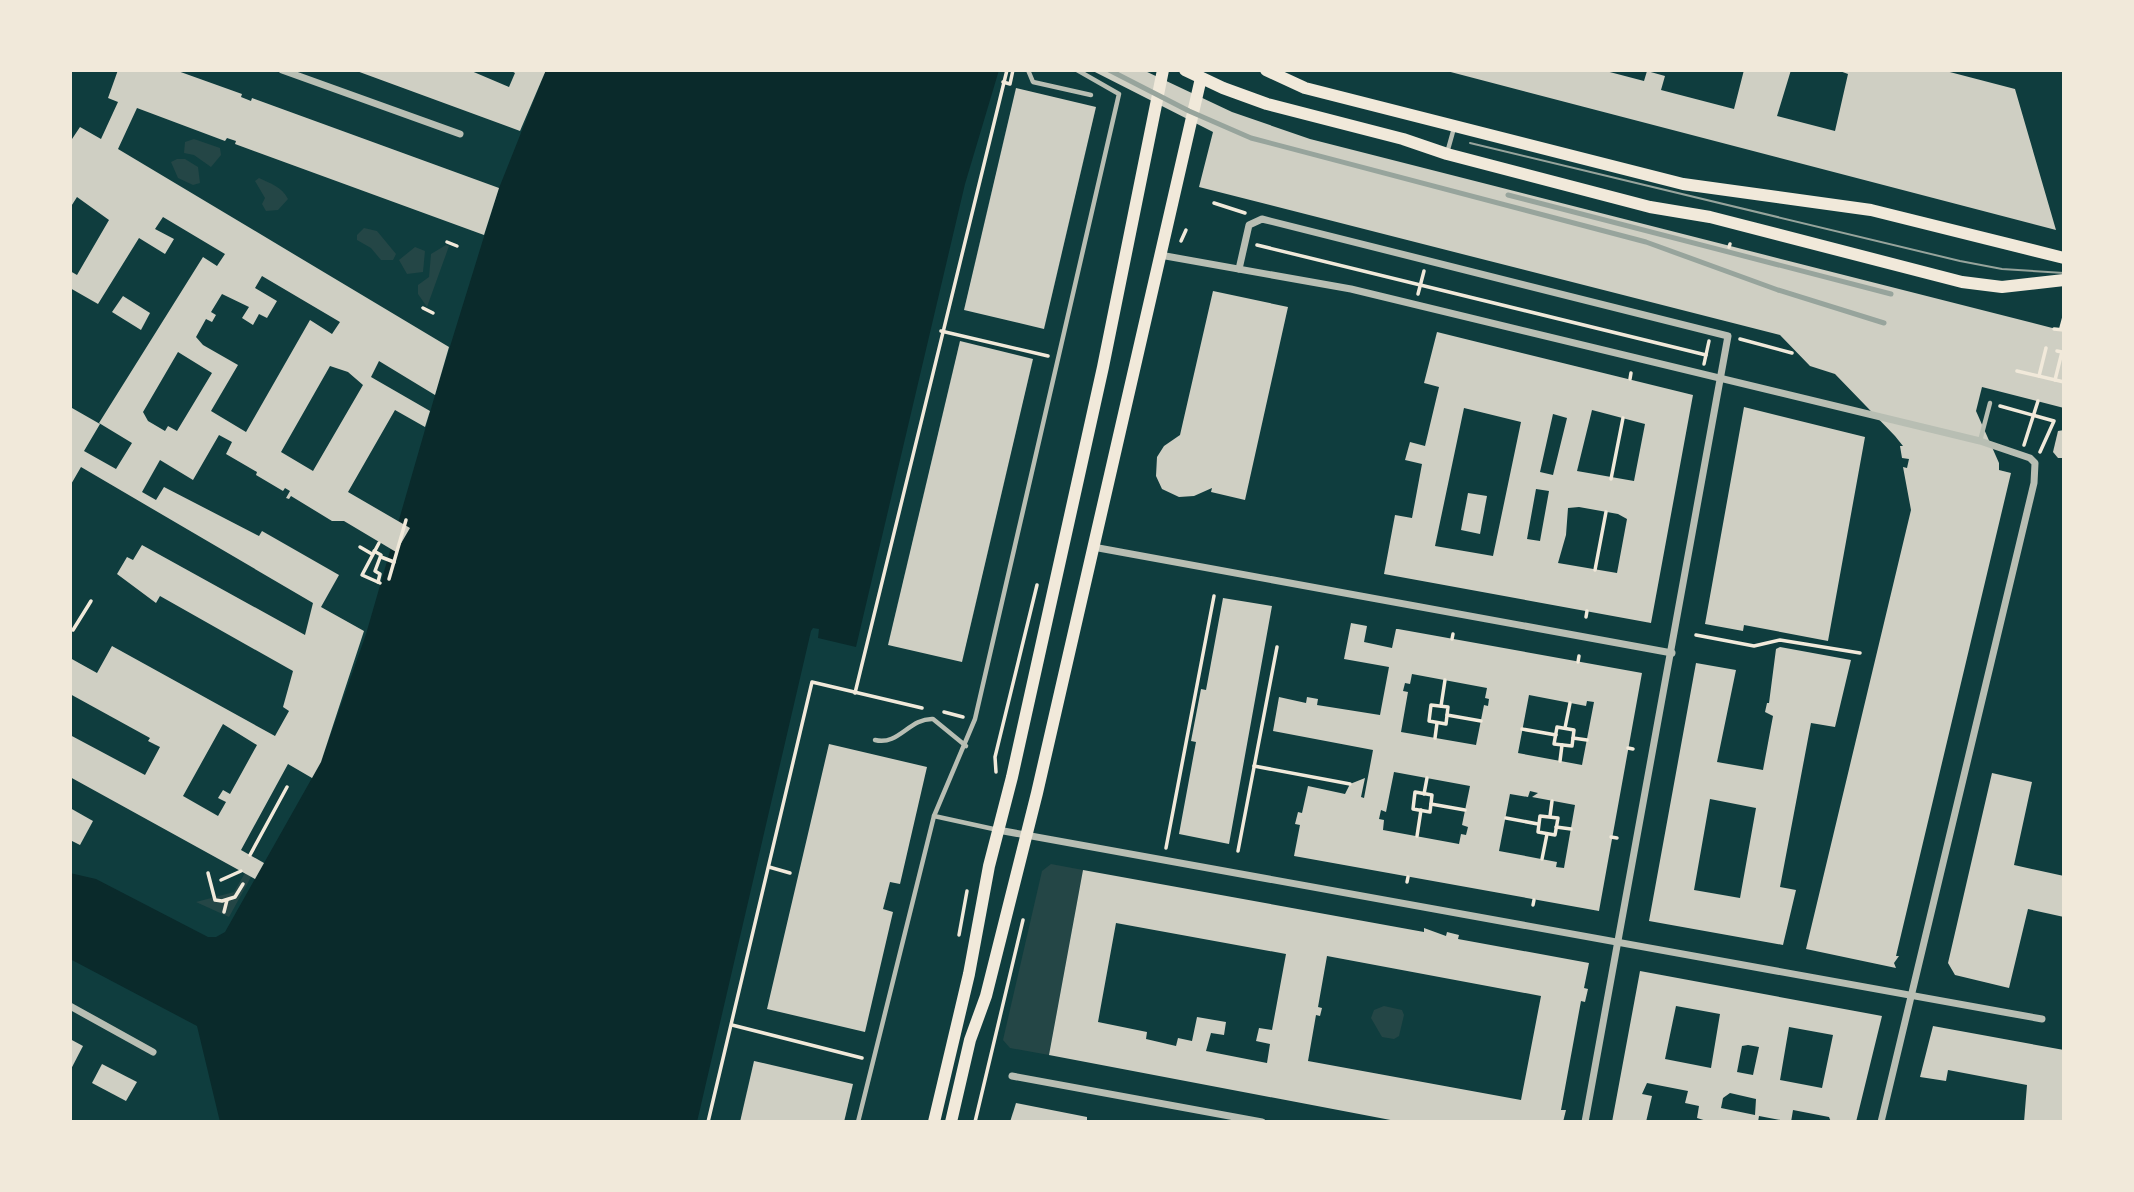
<svg xmlns="http://www.w3.org/2000/svg" width="2134" height="1192" viewBox="0 0 2134 1192" font-family="Quicksand,sans-serif">
  <style>
    .green { fill: #244646 }
    .water { fill: #0a2a2b }
    .building { fill: #cfcfc3; fill-rule: evenodd }
    .lines { fill: none; stroke-linecap: round; stroke-linejoin: round }
    .path { stroke: #f1e9da; stroke-width: 3.5 }
    .service { stroke: #b8beb3; stroke-width: 4.5 }
    .minor { stroke: #b8beb3; stroke-width: 7 }
    .primary { stroke: #f1e9da; stroke-width: 12 }
    .tram { stroke: #97a49c; stroke-width: 2 }
    .rail { stroke: #97a49c; stroke-width: 5 }
  </style>
  <rect width="100%" height="100%" fill="#0f3d3e"/>
  <g class="green">
    <path d="M194 139 220 148 221 155 211 167 194 155 184 153 185 142Z"/>
    <path d="M177 159H185L198 167 200 183 193 185 178 178 171 162Z"/>
    <path d="M259 178C271 184 281 186 288 199L278 210 266 211 262 204 265 198 255 181Z"/>
    <path d="M364 228 377 231 396 254 393 260H381L371 248 357 240V235Z"/>
    <path d="M446 245 449 246 427 307 418 294V285L429 277 431 254Z"/>
    <path d="M415 247 425 251 423 272 407 274 399 260Z"/>
    <path d="M1051 864 1083 870 1049 1055 1010 1048 1003 1040 1042 871Z"/>
    <path d="M245 873 251 877 229 917 196 902 234 892Z"/>
    <path d="M1384 1006 1402 1010 1404 1015 1399 1036 1394 1039 1382 1037 1371 1018 1374 1010Z"/>
  </g>
  <path class="water" d="M546 70H999L965 184 856 647 818 638 819 629 813 628 811 631 697 1122H220L197 1026 70 959V873L96 879 208 937H216L225 932 321 762 366 634 435 395 499 188Z"/>
  <g class="building">
    <path d="M118 70H175L242 94 241 97 251 101 252 98 499 188 484 235 235 144 236 141 227 138 225 141 137 108 118 149 449 347 435 395 379 361 371 377 430 411 425 427 395 410 348 492 410 528 396 552 344 521H332L291 496 289 499 286 498 290 491 285 488 283 491 256 475 257 472 226 454 232 442 219 435 193 480 160 460 142 492 156 500 164 487 259 536 262 531 339 575 321 607 364 631 321 762 312 778 288 764 241 850 264 863 255 879 70 777V735L145 775 160 747 148 741 150 738 70 694V658L97 673 112 646 275 736 289 711 283 707 293 671 160 596 156 603 117 574 127 557 133 560 142 545 305 635 313 603 81 467 70 486 72 408 100 424 84 451 116 469 132 443 99 423 203 257 217 266 225 254 163 217 155 229 174 239 165 254 139 238 98 304 70 288V271L77 275 109 220 77 197 70 208V142L80 127 101 139 118 102 108 98ZM262 276 340 322 332 334 310 320 246 432 211 411 238 365 203 345 196 337 206 319 212 322 216 315 211 312 222 294 249 307 242 318 253 325 259 314 267 318 277 301 255 288ZM178 352 212 373 177 431 168 426 165 431 148 421 143 412ZM330 366 348 372 363 385 313 471 281 452ZM223 724 257 745 230 794 223 790 218 798 226 802 218 816 183 796Z"/>
    <path d="M354 70H469L509 87 515 73 510 70H546L520 131Z"/>
    <path d="M1091 70H1143L1232 112 1310 139 2064 331V408L1982 387 1976 411 1999 463V470L2011 473 1896 956H1899L1894 963 1896 968 1806 949 1911 510 1903 467 1907 468 1909 459 1902 458 1900 446H1903L1895 436 1835 374 1810 366 1780 335 1199 187 1213 132Z"/>
    <path d="M1443 70H1602L1644 81 1647 71 1665 76 1661 90 1734 109 1744 70H1791L1777 116 1835 131 1848 74 1837 70H1942L2015 89 2056 230Z"/>
    <path d="M1016 88 1096 107 1044 329 964 310Z"/>
    <path d="M1213 291 1288 307 1245 500 1211 492 1212 488 1194 496 1179 497 1162 489 1156 476 1157 457 1164 446 1180 435Z"/>
    <path d="M123 296 150 313 141 330 112 312Z"/>
    <path d="M1437 332 1693 395 1651 623 1384 574 1395 515 1412 518 1422 464 1405 460 1410 442 1425 446 1439 387 1424 383ZM1464 408 1521 422 1493 556 1435 546ZM1592 410 1645 424 1634 481 1577 471ZM1553 414 1567 418 1553 475 1540 472ZM1536 489 1549 491 1540 541 1527 539ZM1579 507 1618 514 1627 519 1617 573 1558 563 1566 535 1568 508Z"/>
    <path d="M960 341 1033 359 962 662 888 645Z"/>
    <path d="M1744 407 1865 437 1828 641 1744 625 1743 631 1705 624Z"/>
    <path d="M2064 430V458H2058L2053 452 2058 431Z"/>
    <path d="M1468 493 1487 496 1480 534 1461 530Z"/>
    <path d="M1223 598 1272 606 1229 844 1179 834 1196 742 1191 741 1201 689 1206 690Z"/>
    <path d="M1351 623 1367 626 1364 642 1392 648 1396 629H1398L1642 673 1599 911 1294 856 1300 825 1295 824 1298 812 1302 813 1308 786 1345 794 1350 784 1365 778 1361 797 1364 798 1373 750 1273 731 1279 697 1306 703 1307 697 1318 699 1317 705 1380 715 1389 667 1344 659ZM1412 674 1487 688 1485 698 1489 699 1488 706 1484 705 1476 745 1401 732 1408 692 1403 691 1405 683 1410 684ZM1529 695 1586 706 1587 701 1594 702 1582 765 1518 753ZM1394 772 1470 786 1462 825 1468 827 1466 835 1461 834 1459 844 1383 830 1384 820 1379 819 1381 810 1386 812ZM1530 791 1538 793 1532 797 1575 805 1564 868 1556 867 1557 862 1499 851 1510 794 1528 797Z"/>
    <path d="M1780 647 1851 660 1835 727 1811 723 1780 887 1796 890 1783 945 1649 921 1696 663 1736 670 1717 762 1763 770 1773 716 1765 712 1767 703H1769L1776 649ZM1710 799 1756 808 1740 898 1694 890Z"/>
    <path d="M829 744 927 767 900 884 890 882 883 909 893 912 865 1032 767 1009Z"/>
    <path d="M1992 773 2032 782 2014 865 2064 876V917L2028 909 2009 988 1955 975 1948 963Z"/>
    <path d="M70 808 93 821 80 845 70 840Z"/>
    <path d="M1083 870 1424 932V928L1446 936 1447 932 1459 935 1458 939 1589 963 1584 988 1588 989 1585 1002 1581 1001 1561 1110H1566L1563 1122H1401L1049 1055ZM1116 923 1286 954 1272 1030 1259 1028 1256 1041 1270 1044 1267 1063 1206 1051 1211 1033 1224 1035 1226 1022 1197 1017 1192 1041 1178 1038 1176 1046 1146 1039 1147 1032 1098 1022ZM1327 956 1541 996 1521 1100 1308 1061 1316 1015 1320 1016 1322 1008 1318 1007Z"/>
    <path d="M1640 971 1882 1016 1856 1122H1831L1829 1117 1793 1110 1791 1122 1759 1116 1758 1122H1710L1697 1118 1699 1106 1685 1103 1688 1091 1647 1083 1642 1094 1652 1096 1646 1122H1612ZM1676 1006 1720 1014 1711 1068 1665 1059ZM1789 1027 1833 1035 1822 1088 1780 1080ZM1748 1045 1759 1047 1753 1075 1737 1072 1742 1046ZM1730 1093 1756 1099 1755 1115 1721 1108 1723 1098Z"/>
    <path d="M1933 1026 2064 1050V1122H2024L2027 1085 1948 1070 1946 1081 1920 1077Z"/>
    <path d="M70 1039 83 1046 70 1071Z"/>
    <path d="M754 1061 853 1084 844 1122H740Z"/>
    <path d="M102 1064 137 1082 126 1101 92 1083Z"/>
    <path d="M1016 1103 1087 1117V1122H1010Z"/>
  </g>
  <g class="lines">
    <g class="path">
      <path d="M1003 82 1010 84 1013 70"/>
      <path d="M1214 203 1245 213"/>
      <path d="M1181 241 1186 230"/>
      <path d="M447 242 457 246"/>
      <path d="M1257 245 1706 355"/>
      <path d="M1729 247 1730 244"/>
      <path d="M1418 294 1424 271"/>
      <path d="M423 308 433 313"/>
      <path d="M2061 328 2064 317"/>
      <path d="M2054 329 2064 330"/>
      <path d="M941 331 1048 356"/>
      <path d="M1740 339 1792 353"/>
      <path d="M1704 364 1709 341"/>
      <path d="M2017 371 2064 382"/>
      <path d="M2039 376 2046 348"/>
      <path d="M1630 379 1631 373"/>
      <path d="M2055 380 2062 352 2057 351"/>
      <path d="M2000 406 2054 421 2040 452"/>
      <path d="M2024 445 2038 401"/>
      <path d="M1611 479 1623 418"/>
      <path d="M379 543 362 575 380 583"/>
      <path d="M360 547 372 554"/>
      <path d="M374 551 381 555 375 571 380 574 378 582"/>
      <path d="M381 557 394 562"/>
      <path d="M1595 570 1606 512"/>
      <path d="M389 579 406 520"/>
      <path d="M1586 617 1587 611"/>
      <path d="M73 630 91 601"/>
      <path d="M1696 635 1754 646 1780 640 1860 653"/>
      <path d="M1452 639 1453 634"/>
      <path d="M1578 662 1579 656"/>
      <path d="M855 693 1007 70"/>
      <path d="M1431 705 1448 707 1446 724 1429 721Z"/>
      <path d="M1441 706 1445 680"/>
      <path d="M944 712 963 717"/>
      <path d="M1447 715 1481 721"/>
      <path d="M1557 727 1574 730 1572 746 1554 744Z"/>
      <path d="M1565 728 1570 703"/>
      <path d="M1522 729 1556 735"/>
      <path d="M1435 738 1437 723"/>
      <path d="M1573 738 1587 740"/>
      <path d="M1628 748 1633 749"/>
      <path d="M1560 761 1562 745"/>
      <path d="M1254 766 1350 784"/>
      <path d="M996 772 995 757 1037 585"/>
      <path d="M1415 792 1432 795 1430 812 1413 809Z"/>
      <path d="M1424 794 1427 778"/>
      <path d="M1431 804 1465 810"/>
      <path d="M1540 816 1558 818 1555 835 1538 832Z"/>
      <path d="M1550 816 1552 801"/>
      <path d="M1506 818 1538 824"/>
      <path d="M1556 827 1571 829"/>
      <path d="M1417 836 1421 810"/>
      <path d="M1611 837 1617 838"/>
      <path d="M1166 848 1214 596"/>
      <path d="M1238 851 1277 647"/>
      <path d="M250 855 287 787"/>
      <path d="M1542 859 1547 834"/>
      <path d="M769 867 790 873"/>
      <path d="M208 873 215 900 222 901 235 897 243 884"/>
      <path d="M221 880 241 871"/>
      <path d="M1407 882 1408 877"/>
      <path d="M1533 905 1534 900"/>
      <path d="M224 912 227 900"/>
      <path d="M959 935 967 891"/>
      <path d="M732 1025 862 1058"/>
      <path d="M708 1122 812 682 922 708"/>
      <path d="M975 1122 1023 920"/>
    </g>
    <g class="service">
      <path d="M1028 70 1033 82 1091 95"/>
      <path d="M1447 153 1454 128"/>
      <path d="M1980 441 1990 403"/>
      <path d="M875 740C899 746 909 718 933 719L966 746"/>
      <path d="M934 816 998 830"/>
      <path d="M858 1122 934 816 975 719 1119 94 1077 70"/>
    </g>
    <g class="minor">
      <path d="M282 70 460 134"/>
      <path d="M1160 255 1351 289 1980 441 2030 458 2035 463 2034 483 1881 1122"/>
      <path d="M1239 269 1249 225 1262 219 1728 336 1585 1122"/>
      <path d="M1093 547 1672 653"/>
      <path d="M998 830 2042 1019"/>
      <path d="M70 1006 153 1052"/>
      <path d="M1012 1076 1262 1122"/>
    </g>
    <g class="primary">
      <path d="M1185 70 1223 88 1267 104 1403 139 1447 154 1650 207 1710 217 1962 282 2002 287 2064 280"/>
      <path d="M1266 70 1305 88 1683 184 1871 210 2064 258"/>
      <path d="M934 1122 969 974 989 866 1012 777 1103 367 1163 70"/>
      <path d="M951 1122 970 1040 986 996 1037 793 1201 78"/>
    </g>
    <path class="tram" d="M1470 143 1960 261 2002 269 2064 273"/>
    <g class="rail">
      <path d="M1109 70 1189 111 1251 138 1646 242 1778 290 1884 323"/>
      <path d="M1508 195 1891 294"/>
    </g>
  </g>
  <rect width="2134" height="1192" fill="none" stroke="#f1e9da" stroke-width="144"/>
</svg>
